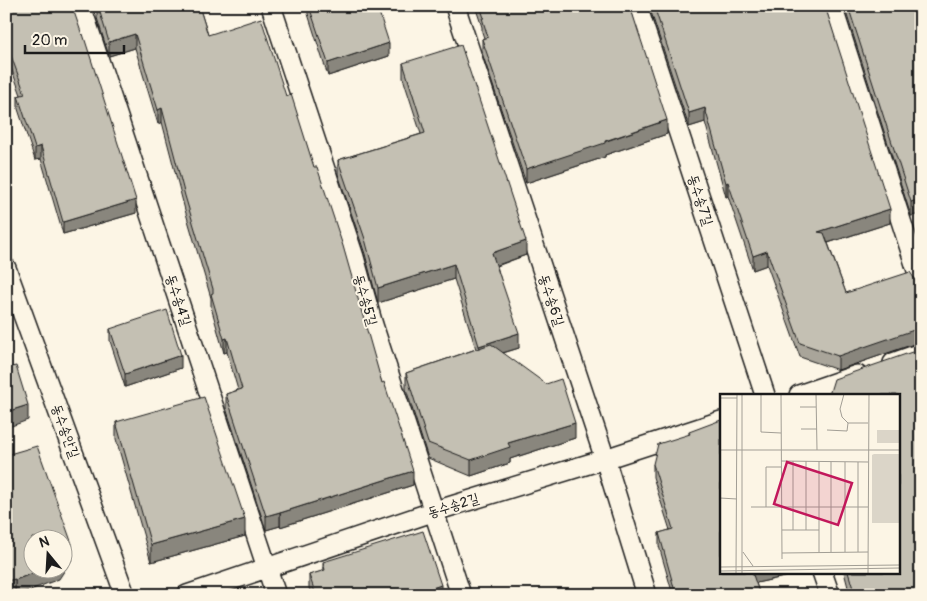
<svg xmlns="http://www.w3.org/2000/svg" width="927" height="601" viewBox="0 0 927 601" font-family="Pangolin,'Poor Story',sans-serif">
  <style>
    .lines { fill: none; stroke-linecap: round; stroke-linejoin: round }
    .lane-casing { stroke: #1c1c1c; stroke-width: 22 }
    .lane { stroke: #fcf5e5; stroke-width: 19 }
    .wall { fill: #a9a59a; stroke: #1c1c1c }
    .shaded-wall { fill: #89867d; stroke: #1c1c1c }
    .building { fill: #c4c0b3; stroke: #1c1c1c }
    .labels { text-anchor: middle; stroke-width: 4; stroke-linejoin: round; paint-order: stroke }
    .street-label { font-size: 14px; fill: #1c1c1c; stroke: #fcf5e5 }
    .inset-road { fill: none; stroke: #a29e95; stroke-width: 1 }
    .view { fill: #c2185b; fill-opacity: 0.15; stroke: #c2185b; stroke-width: 2.5 }
    .inset-edge { fill: none; stroke: #1c1c1c; stroke-width: 2.5 }
  </style>
  <rect width="100%" height="100%" fill="#fcf5e5"/>
  <filter id="ink" filterUnits="userSpaceOnUse"><feTurbulence type="fractalNoise" baseFrequency=".02" numOctaves="2"/><feDisplacementMap in="SourceGraphic" scale="10" xChannelSelector="R" yChannelSelector="G"/><feConvolveMatrix kernelMatrix="1 2 1 2 8 2 1 2 1" color-interpolation-filters="sRGB"/></filter>
  <g filter="url(#ink)">
    <g class="lines">
      <g class="lane-casing">
        <g id="lane">
          <path d="M81 6 276 595"/>
          <path d="M271 6 354 257 373 325 461 595"/>
          <path d="M455 6 605 459 647 595"/>
          <path d="M637 6 765 395"/>
          <path d="M832 6 921 283"/>
          <path d="M6 268 125 595"/>
          <path d="M893 363 921 353"/>
          <path d="M799 395 857 375"/>
          <path d="M822 572 830 595"/>
          <path d="M187 595 435 511 605 459 721 421"/>
        </g>
      </g>
      <use href="#lane" class="lane"/>
    </g>
    <g class="wall">
      <path d="M97 6H199L208 35 286 96 382 383 413 485 280 527V526L266 530 226 408V394L238 390 227 352 224 353 211 307V298L185 210 162 122 158 124 135 48 109 56 97 18Z"/>
      <path d="M308 6H377L389 56 328 76 308 14Z"/>
      <path d="M475 6H630L667 134 605 155V157L526 183 482 53V39L484 38 482 32V27Z"/>
      <path d="M649 6H825L890 223 828 243 846 293 914 278 919 280H921V324L914 344 838 370 800 357 767 265 753 270 728 196 726 197 705 122 689 127Z"/>
      <path d="M844 6H921L920 215V214L911 216Z"/>
      <path d="M6 9 136 213 63 234 41 159 35 160 18 109V96L21 95 6 54Z"/>
      <path d="M403 63 526 255 497 266 519 348 503 353 575 438 510 459V463L471 476 428 458 406 389V373L476 349 454 279 378 303 365 254 338 174V160L421 134 403 78Z"/>
      <path d="M110 329 181 368 125 387 110 341Z"/>
      <path d="M116 422 245 536 151 562 116 439Z"/>
      <path d="M689 432 802 572V573L756 583 760 595H673L659 546V533L670 530 653 477V464L689 435Z"/>
      <path d="M323 562 441 595H312L309 588V575L323 571Z"/>
      <path d="M844 572H898L921 595H850Z"/>
    </g>
    <g class="shaded-wall">
      <path d="M135 34V48L109 56V42Z"/>
      <path d="M389 43V56L328 76V63Z"/>
      <path d="M162 108V122L158 124V110Z"/>
      <path d="M705 108V122L689 127V113Z"/>
      <path d="M667 120V134L605 155V157L526 183V169Z"/>
      <path d="M41 146V159L35 160V148Z"/>
      <path d="M728 182V196L726 197V183Z"/>
      <path d="M920 199V214L911 216V202Z"/>
      <path d="M136 200V213L63 234V222Z"/>
      <path d="M890 209V223L818 246V232Z"/>
      <path d="M526 241V255L492 267V253Z"/>
      <path d="M767 251V265L753 270V256Z"/>
      <path d="M454 264V279L378 303V288Z"/>
      <path d="M921 310V324L914 344 838 370V356Z"/>
      <path d="M519 333V348L479 360V346Z"/>
      <path d="M227 338V352L224 353V339Z"/>
      <path d="M181 355V368L125 387V374Z"/>
      <path d="M28 405V420L6 428V412Z"/>
      <path d="M575 423V438L510 459V463L471 476V460L508 443Z"/>
      <path d="M413 471V485L280 527V513Z"/>
      <path d="M280 512V526L266 530V516Z"/>
      <path d="M245 519V536L151 562V545Z"/>
      <path d="M72 544V559L59 579 17 595H15V580L46 568H62V559Z"/>
      <path d="M752 572H802V573L752 584Z"/>
      <path d="M15 579V594L6 595V581Z"/>
      <path d="M441 585V595H412Z"/>
    </g>
    <g class="building">
      <path d="M15 6H72L82 35 83 34 136 200 63 222 41 146 35 148 18 96 25 94 6 42V9Z"/>
      <path d="M98 6H199L208 35 261 18 286 96 291 94 314 167H317L343 246 382 383 384 382 413 471 280 513V512L266 516 226 394 242 389 227 338 224 339 211 294 213 293V289L185 196 162 108 158 110 135 34 109 42Z"/>
      <path d="M309 6H377L389 43 328 63Z"/>
      <path d="M480 6H630L667 120 605 141V143L526 169 482 39 488 37 482 18H484Z"/>
      <path d="M654 6H825L890 209 818 232 824 233 846 293 910 272 914 278 919 280H921V310L914 330 838 356 800 343 767 251 753 256 728 182 726 183 705 108 689 113Z"/>
      <path d="M848 6H921V201L920 199 911 202Z"/>
      <path d="M461 45 526 241 492 253 519 333 479 346 454 264 378 288 365 239 338 160 425 133 403 63Z"/>
      <path d="M167 310 181 355 125 374 110 329Z"/>
      <path d="M491 344 546 384 561 379 575 423 508 443 510 447 471 460 428 443 406 373Z"/>
      <path d="M912 352 921 356V595H855L848 572H898V395H829L834 379Z"/>
      <path d="M16 366 28 405 6 412V368Z"/>
      <path d="M204 397 245 519 151 545 116 422Z"/>
      <path d="M721 420V572H752L760 595H676L659 533 673 529 653 464 658 444 690 434 689 432Z"/>
      <path d="M37 446 72 544 62 559V538H32V568H46L15 580V579L6 581V455Z"/>
      <path d="M423 531 441 585 412 595H316L309 575 325 570 323 562Z"/>
    </g>
  </g>
  <g class="labels">
    <g class="street-label">
      <text transform="translate(701 200) rotate(72)" y="5">동수송7길</text>
      <text transform="translate(179 300) rotate(72)" y="5">동수송4길</text>
      <text transform="translate(366 300) rotate(74)" y="5">동수송5길</text>
      <text transform="translate(552 300) rotate(72)" y="5">동수송6길</text>
      <text transform="translate(66 431) rotate(70)" y="5">동수송안길</text>
      <text transform="translate(453 505) rotate(-17)" y="5">동수송2길</text>
    </g>
  </g>
  <g transform="translate(720 394)">
    <rect width="180" height="180" fill="#fcf5e5"/>
    <path d="M157 36H179V49H157ZM154 60H180V129H152V61Z" fill="#dbd5c8"/>
    <path class="inset-road" d="M22 0V180M41 0V38L61 39M61 0 62 165M96 0 97 56M124 0 120 15 122 23 128 29H148M0 4H17M80 13H96M81 35H97M107 36 127 37 128 29M0 56H180M61 67 148 68M73 67V136M99 67V158M111 68V158M138 68V158M0 104 17 105M31 113H148M46 113V73H61M62 136H99M86 136V67M23 158 33 172M125 158V68M62 159 148 158M0 173 180 171M0 177 180 174M16 180 17 0M148 180 149 0"/>
    <path class="view" d="M67 68 132 89 118 131 54 110Z"/>
    <rect width="180" height="180" class="inset-edge"/>
  </g>
  <rect width="927" height="601" fill="none" stroke="#fcf5e5" stroke-width="25"/>
  <rect x="12" y="12" width="902" height="576" fill="none" stroke="#1c1c1c" stroke-width="2" filter="url(#ink)"/>
  <g transform="translate(48 554) rotate(342)"><circle r="24" fill="#fcf5e5" stroke="#a29e95"/>
  <path d="M0-4L9 19L0 12L-9 19Z" fill="#1c1c1c"/>
  <text y="-8" font-size="14" font-weight="bold" text-anchor="middle" fill="#1c1c1c">N</text>
  </g>
  <path d="M25 45v8h99v-8" fill="none" stroke="#1c1c1c" stroke-width="2.5"/>
  <text x="32" y="45" font-size="15" fill="#1c1c1c" stroke="#fcf5e5" stroke-width="4" paint-order="stroke">20 m</text>
</svg>
